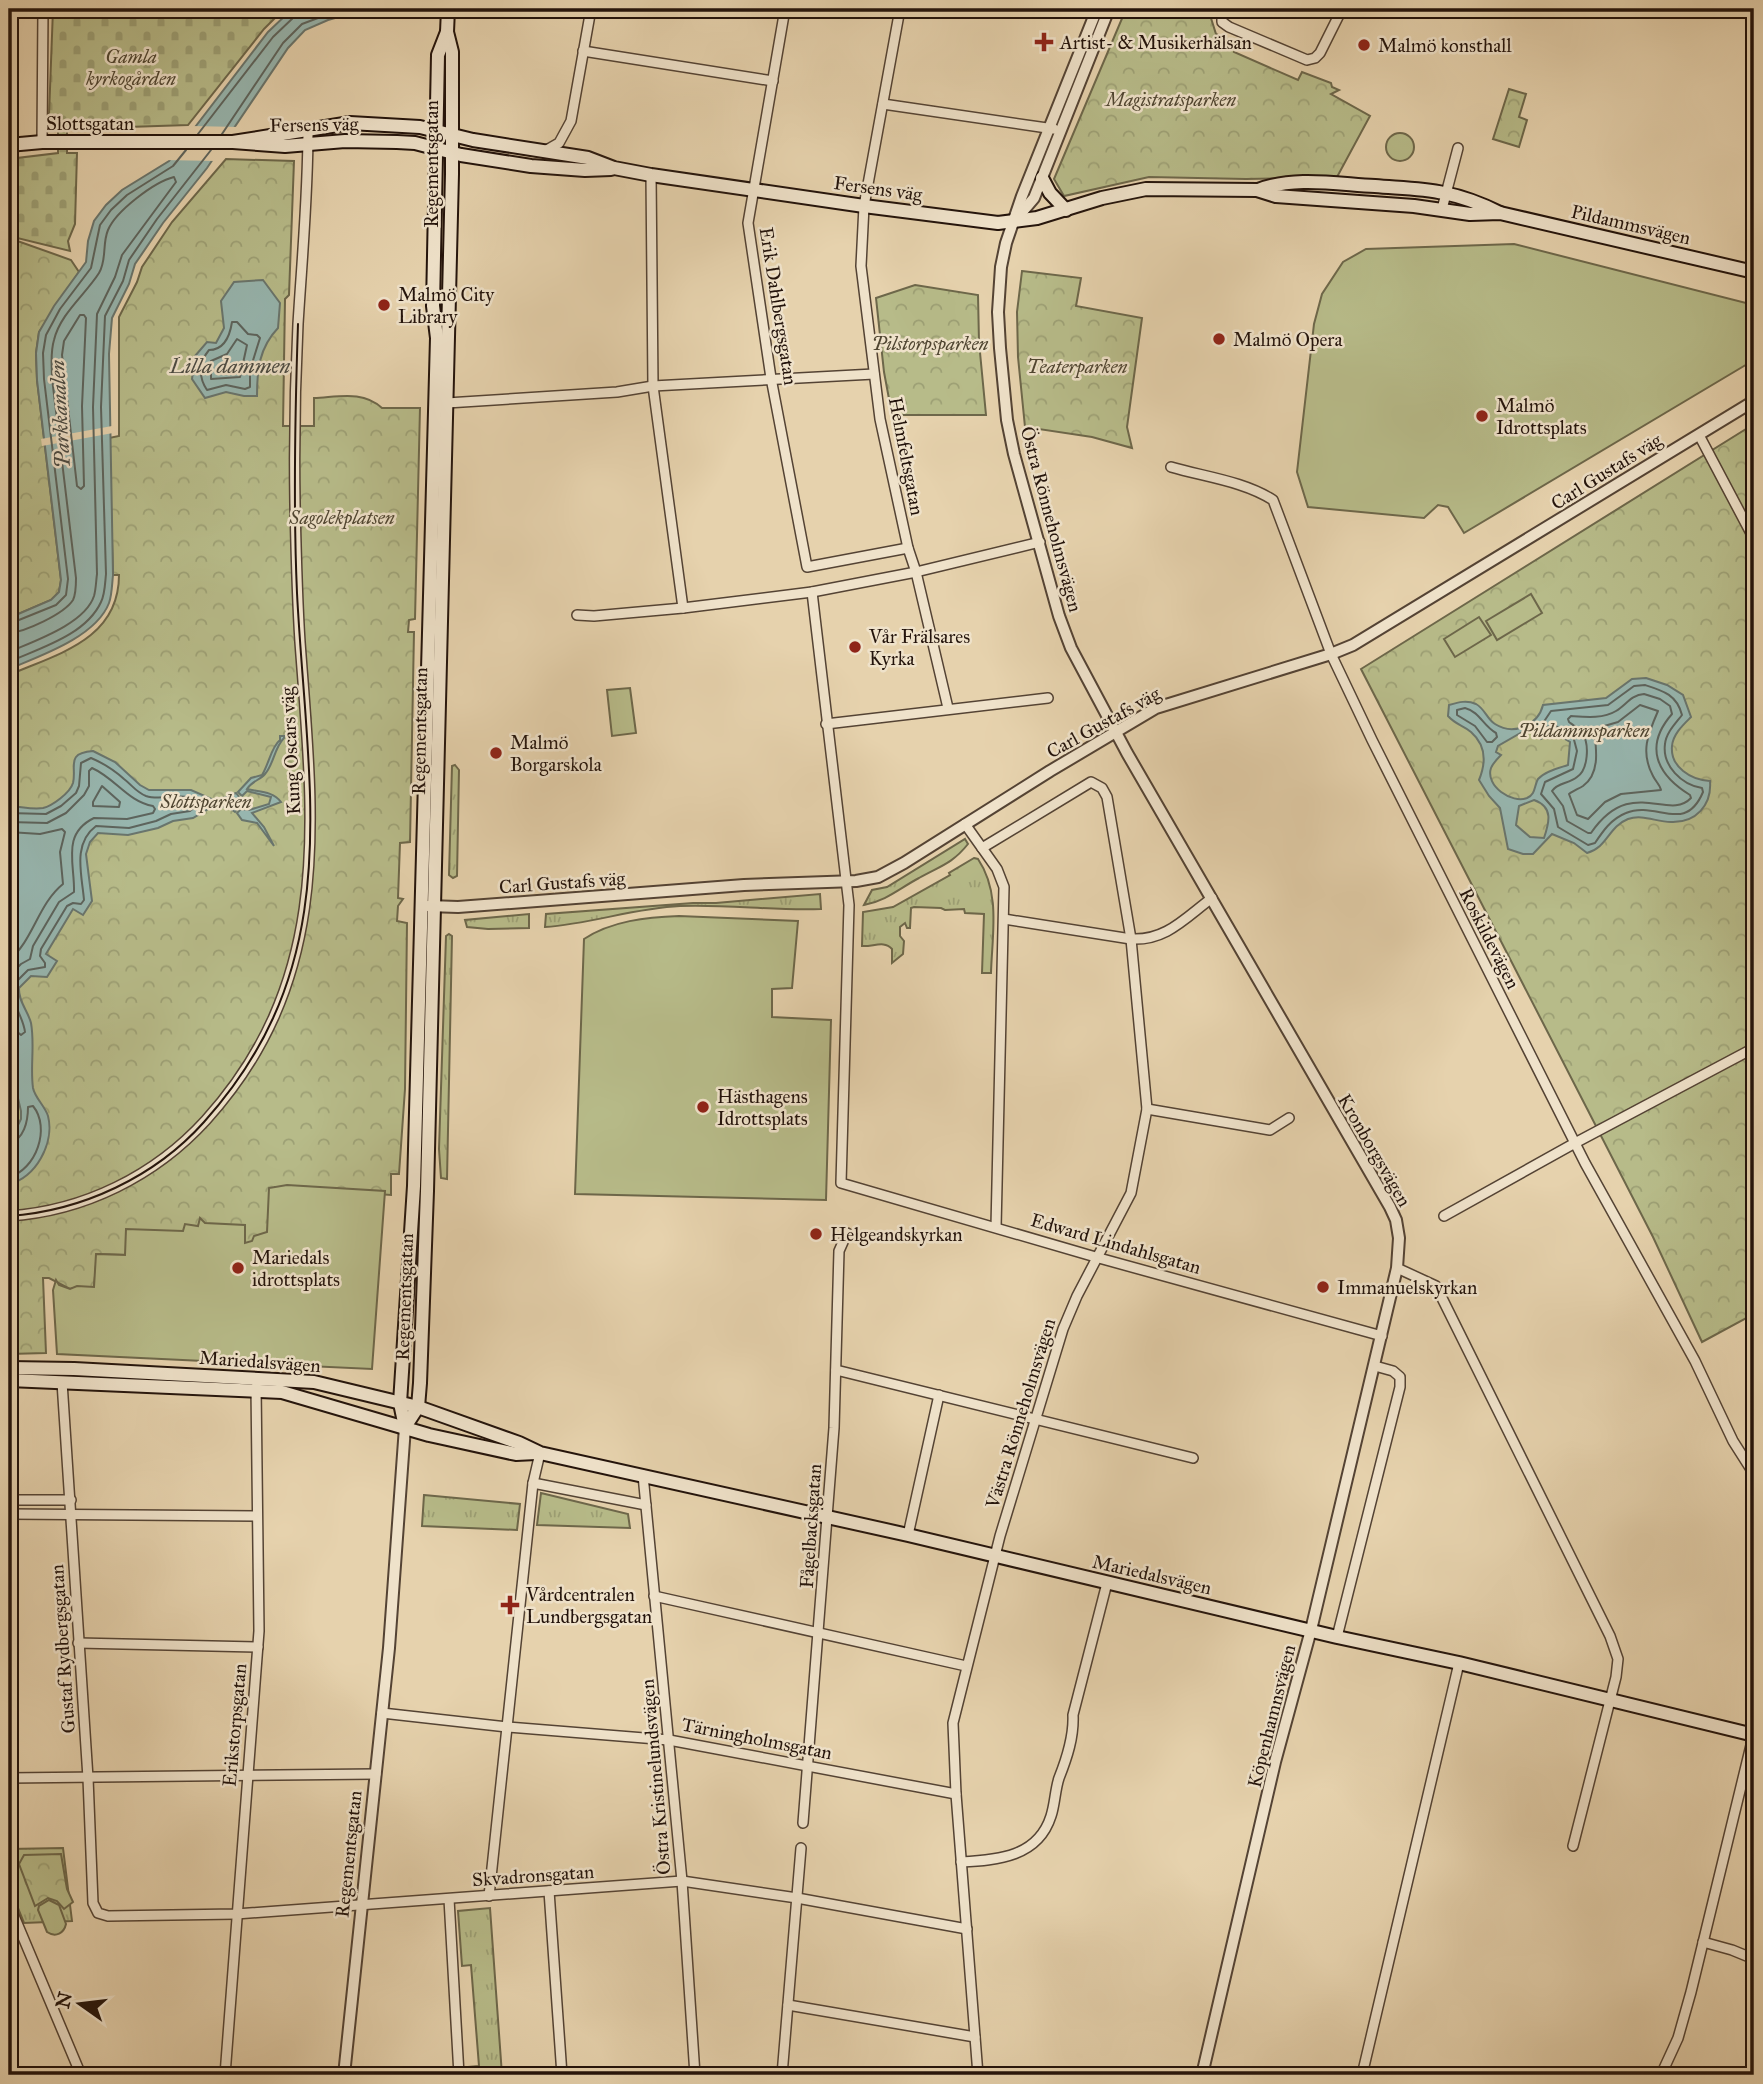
<svg xmlns="http://www.w3.org/2000/svg" width="1763" height="2084" viewBox="0 0 1763 2084" font-family="'IM FELL Great Primer',serif">
  <style>
    .grass { fill: url(#grass-tufts); stroke: #6d674a; stroke-width: 2 }
    .forest { fill: url(#forest-crowns); stroke: #6d674a; stroke-width: 2 }
    .cemetery { fill: url(#cemetery-stones); stroke: #6d674a; stroke-width: 2 }
    .pitch { fill: #b7bb89; stroke: #6d674a; stroke-width: 2 }
    .water { fill: #97b6af; stroke: #69756d; stroke-width: 2; fill-rule: evenodd }
    .pier { fill: #e6d2ad }
    .lines { fill: none; stroke-linecap: round; stroke-linejoin: round }
    .shore { stroke: #5d645d; stroke-width: 2 }
    .minor-casing { stroke: #544334; stroke-width: 12 }
    .tertiary-casing { stroke: #544334; stroke-width: 14 }
    .secondary-casing { stroke: #23130b; stroke-width: 16 }
    .minor { stroke: #efe2ca; stroke-width: 9 }
    .tertiary { stroke: #efe2ca; stroke-width: 10 }
    .secondary { stroke: #efe2ca; stroke-width: 12 }
    .tram { stroke: #23130b; stroke-width: 2 }
    .poi-dot { fill: #8f2418; stroke: #efe2ca; stroke-width: 2.5 }
    .labels { text-anchor: middle; stroke-width: 5; stroke-linejoin: round; paint-order: stroke }
    .poi-label { font-size: 19px; fill: #23130b; stroke: #efe2ca; text-anchor: start }
    .park-label { font-size: 19px; font-style: italic; fill: #4f4531; stroke: #efe2ca }
    .street-label { font-size: 19px; fill: #23130b; stroke: #efe2ca }
    .water-label { font-size: 21px; font-style: italic; fill: #4c4c44; stroke: #efe2ca }
  </style>
  <defs>
    <pattern id="grass-tufts" width="24" height="20" patternUnits="userSpaceOnUse" patternTransform="scale(1.75)"><rect width="24" height="20" fill="#b7bb89"/><path d="M3 7l-1-3M5 7V3M7 7l1-3M15 17l-1-3M17 17v-4M19 17l1-3" fill="none" stroke="#9da075"/></pattern>
    <pattern id="forest-crowns" width="20" height="18" patternUnits="userSpaceOnUse" patternTransform="scale(1.75)"><rect width="20" height="18" fill="#b7bb89"/><path d="M2 6a3 3 0 1 1 6 0M12 15a3 3 0 1 1 6 0" fill="none" stroke="#9da075"/></pattern>
    <pattern id="cemetery-stones" width="16" height="16" patternUnits="userSpaceOnUse" patternTransform="scale(1.75)"><rect width="16" height="16" fill="#b7bb89"/><path d="M2 7V4a2 2 0 0 1 4 0v3zM10 15v-3a2 2 0 0 1 4 0v3z" fill="#9da075"/></pattern>
  </defs>
  <rect width="100%" height="100%" fill="#e6d2ad"/>
  <filter id="stains"><feTurbulence type="fractalNoise" baseFrequency=".00286" numOctaves="4"/><feColorMatrix values="0 0 0 0 .2 0 0 0 0 .09 0 0 0 0 .02 0 0 0 .5 -.17"/></filter>
  <radialGradient id="worn" r=".72"><stop offset=".6" stop-color="#630" stop-opacity="0"/><stop offset="1" stop-color="#630" stop-opacity=".3"/></radialGradient>
  <g class="grass">
    <path d="M455 765 459 770 457 876 453 878 449 875 452 766Z"/>
    <path d="M965 839 968 844C952 864 940 866 919 878 900 888 886 901 864 905L872 890 887 887Z"/>
    <path d="M974 858 978 859C1001 893 992 935 991 973H982L984 914 965 913 964 909 945 910 941 908 914 907 911 908 910 928H907L905 923 900 927V936L904 941 903 954 892 963V949C884 940 873 947 862 946L863 912 893 907 950 875 949 873Z"/>
    <path d="M820 894 821 909C774 911 727 904 680 906 634 908 591 924 545 927L546 914 693 903H716Z"/>
    <path d="M529 914V928L488 929 467 927 465 920Z"/>
    <path d="M449 934 452 936 447 1179 441 1178 439 1149 446 936Z"/>
    <path d="M541 1493 628 1514 630 1528 537 1525Z"/>
    <path d="M424 1495 520 1504 517 1530 422 1526Z"/>
    <path d="M63 1848 72 1921 24 1923 9 1886V1849Z"/>
    <path d="M490 1908 502 2075H470L469 2067 479 2066 471 1965 462 1966 458 1911Z"/>
  </g>
  <g class="forest">
    <path d="M1126 9H1196L1210 15 1216 34 1237 44 1234 52 1298 80 1302 72 1331 83 1332 87 1339 90 1331 94 1370 116 1337 177 1246 179 1149 177 1064 196 1054 179Z"/>
    <path d="M1509 89 1526 94 1519 117 1527 120 1519 147 1493 139Z"/>
    <path d="M226 159 294 161 289 295 285 299 283 426H314V398C338 397 363 390 382 408H420L415 619 409 620 408 632H414L410 842 400 843 398 898 403 899 398 906 397 921 407 923 405 1089 399 1174H391V1195L275 1187 267 1259 97 1254 94 1287C87 1291 79 1285 70 1289L49 1278H43L46 1353 9 1354V675C57 654 119 640 119 575H113L109 438 119 436V317L137 282 142 267 172 222Z"/>
    <path d="M9 238 71 260 79 272 39 332 36 353 37 380 61 580 59 592 51 600 9 618Z"/>
    <path d="M1022 271 1081 278 1076 306 1142 318 1127 427 1132 448 1092 437 1025 427 1018 357 1017 312Z"/>
    <path d="M915 285 978 295 979 342 986 415H892L884 372 876 298Z"/>
    <path d="M1754 424V1314L1702 1342 1653 1237 1361 669Z"/>
    <path d="M61 1854 67 1889 73 1902 64 1909 57 1901 48 1898 35 1906 19 1864 24 1855Z"/>
  </g>
  <path class="cemetery" d="M53 9H284L264 29 188 125 67 129V153H77L75 224 68 241 70 251 9 236V159L58 153V124L49 115Z"/>
  <g class="pitch">
    <circle cx="1400" cy="147" r="14"/>
    <path d="M1514 244 1754 305V360L1464 533 1448 507 1438 505 1424 518 1308 507 1297 472 1314 324 1322 294 1343 262 1366 249Z"/>
    <path d="M1531 594 1542 613 1497 640 1486 621Z"/>
    <path d="M1479 617 1491 635 1455 657 1444 639Z"/>
    <path d="M630 688 636 733 612 736 607 690Z"/>
    <path d="M679 916 798 921 792 988 772 989V1017L831 1020 826 1200 575 1194 584 939C611 921 647 917 679 916Z"/>
    <path d="M287 1185 385 1191 372 1369 57 1354 53 1290 56 1280 59 1285 70 1289 77 1286 94 1287 96 1254 125 1255 126 1229 183 1231 185 1224 198 1226 200 1218 205 1223 245 1225V1243L252 1241 254 1236 267 1232 269 1188Z"/>
    <path d="M49 1900 59 1905 66 1924C64 1933 56 1938 47 1932L38 1910 39 1906Z"/>
  </g>
  <g class="water">
    <path d="M296 9H367L328 20 305 30 288 48 207 168 163 223 135 264 129 284 112 318 109 354 113 575C112 584 112 595 109 603 96 637 40 656 9 669V618L51 600 59 592 61 580 37 380 36 353 39 332 54 306 86 262 88 241 94 221 106 205 122 190 169 161 268 32 289 12Z"/>
    <path d="M263 280 280 303 278 328C259 348 257 370 257 396H244L226 392 205 398 192 379 195 356 207 342 216 343 224 328 221 301 234 282Z"/>
    <path d="M1646 678 1667 685 1683 695 1691 717C1683 725 1673 734 1672 746 1670 767 1691 780 1710 781 1712 805 1696 823 1671 822 1656 822 1643 814 1628 819 1608 827 1608 847 1587 853L1574 843 1552 834 1533 854H1523L1508 849 1500 808 1489 796 1479 780C1486 763 1487 746 1471 732 1463 725 1456 725 1448 716L1449 705C1459 702 1467 700 1476 704 1485 709 1487 719 1495 724 1514 736 1538 725 1543 705L1606 698 1632 679ZM1524 731 1535 732 1541 739 1553 732 1570 742 1568 765C1559 768 1545 771 1538 779 1534 786 1536 794 1527 798 1512 804 1485 786 1491 768 1493 763 1497 759 1501 755L1496 752 1498 746ZM1534 800C1554 807 1549 823 1544 838L1530 837 1516 825 1519 806Z"/>
    <path d="M280 736H284V738C274 748 274 764 265 774 260 780 252 781 247 789 259 792 273 791 281 802L252 813 264 827 274 846 257 823 242 820 237 813 241 809 249 810 269 804 271 797 247 791 242 796 238 792 251 778 262 775C269 764 271 747 280 740Z"/>
    <path d="M93 751 115 762 140 785 149 790H191L216 801 236 793 240 798 236 803 239 807 235 812 228 807 210 808 193 818 173 821 158 828 128 835 98 833 90 842 86 854 92 901 83 915 73 909 46 954 57 961 47 977 31 976 19 988C18 1001 28 1011 31 1023 35 1045 30 1067 33 1088 35 1098 45 1106 48 1116 55 1143 35 1179 9 1184V1143L21 1119V1111L13 1077 17 1049 14 1039 9 1033V806C19 806 32 810 43 808 52 806 70 793 73 783 77 767 65 753 93 751Z"/>
  </g>
  <g class="pier">
    <path d="M191 126 240 127 216 161 162 160 166 158Z"/>
    <path d="M112 426 113 433 42 446 41 439Z"/>
  </g>
  <g class="lines">
    <g class="shore">
      <path d="M198 134 273 37 295 16 297 9"/>
      <path d="M222 134 283 43 302 24 342 9"/>
      <path d="M80 315H84L86 318 82 406 84 486 81 489 77 486 62 355 64 341Z"/>
      <path d="M232 322H237L248 334 257 335 260 338 250 370V387L245 389 226 385 207 390C198 377 199 362 209 350 225 350 230 335 232 322Z"/>
      <path d="M237 339 247 345 240 377 211 379V361L227 354Z"/>
      <path d="M9 624 56 605 66 595 68 579 44 379 43 353 46 335 60 309 91 268 100 225 111 210 127 195 173 166 186 150"/>
      <path d="M9 633C25 632 64 614 73 600 76 594 76 585 76 578L52 378C52 366 50 353 54 340 60 314 85 295 99 273 107 260 102 244 108 230 116 211 154 182 174 177L176 182 122 255 115 277 97 314 93 407 97 574C96 581 96 589 94 596 85 624 34 641 9 652"/>
      <path d="M9 662C40 648 86 635 101 602 105 594 105 583 106 574L101 407 105 316 123 281 129 260 157 219 211 150"/>
      <path d="M1645 685C1664 691 1677 695 1682 715 1675 724 1666 733 1665 744 1662 766 1682 785 1702 788L1703 792C1685 835 1656 800 1626 813 1611 819 1603 831 1595 843L1588 845 1558 827 1554 809 1541 794 1545 782 1573 769 1577 751 1573 736 1556 726 1545 727 1543 723 1551 711 1608 705 1634 686Z"/>
      <path d="M1644 694 1660 699 1670 706 1672 714C1644 746 1656 774 1690 795L1691 798C1668 822 1631 775 1591 833H1588L1567 821 1563 806 1552 791C1558 782 1569 784 1577 777 1588 770 1590 744 1582 733 1579 729 1573 725 1569 722L1568 719 1571 716C1585 717 1603 719 1616 711 1626 705 1631 695 1644 694Z"/>
      <path d="M1640 705 1658 711C1648 734 1640 752 1653 776 1656 782 1660 785 1661 790L1621 794 1605 802 1588 819 1577 815 1569 794C1573 791 1578 789 1583 786 1601 773 1596 747 1594 729L1618 722Z"/>
      <path d="M1465 708C1480 712 1483 726 1496 733L1497 737 1492 742H1487L1475 726 1457 715V710Z"/>
      <path d="M102 786 120 802 119 807 93 806V802Z"/>
      <path d="M9 813 46 814 61 806 76 793 79 786 81 763 91 758C103 763 114 770 124 779 132 785 136 792 146 796 163 802 186 789 199 804L190 811 171 814 156 821 129 828 96 826C72 844 82 875 84 900L81 904 73 903 67 906 41 949 40 956 45 963V967L28 970 13 985C9 1001 23 1015 25 1032L21 1035 15 1030 9 1028"/>
      <path d="M9 822 47 823 66 813 84 795 89 786V771L92 768C115 778 128 802 153 806L155 809 153 813 127 819 94 818C61 834 75 864 74 892L59 902 33 946 30 959 21 964 9 976"/>
      <path d="M9 832 40 834 62 829 65 832 60 852 63 884C38 904 33 941 9 960"/>
      <path d="M9 1143C24 1140 28 1121 28 1107L33 1106C51 1128 36 1170 9 1177"/>
    </g>
    <g class="minor-casing">
      <g id="minor">
        <path d="M785 9 748 223 771 378 807 567 908 548"/>
        <path d="M900 9 864 206 861 266 880 419 908 548 916 572 948 708"/>
        <path d="M1222 9V22L1229 27 1307 60 1315 58 1320 53 1342 9"/>
        <path d="M583 51 773 81"/>
        <path d="M883 104 1054 129"/>
        <path d="M42 142 43 9"/>
        <path d="M545 151 559 143 571 121 591 9"/>
        <path d="M651 175 653 386 683 608"/>
        <path d="M1442 209 1458 148"/>
        <path d="M447 403 617 392 653 386 874 374"/>
        <path d="M1699 435 1754 539"/>
        <path d="M1171 467C1205 477 1243 481 1273 500L1331 654 1372 740 1585 1163 1695 1361 1733 1441 1754 1474"/>
        <path d="M812 592 849 905 841 1183 1099 1258 1382 1336"/>
        <path d="M577 615 594 616 683 608 812 592 916 572 1040 542"/>
        <path d="M826 724 1048 698"/>
        <path d="M965 824 997 869 1004 887 996 1227"/>
        <path d="M1004 919 1131 939C1166 941 1185 918 1212 898"/>
        <path d="M1147 1109 1270 1130 1289 1118"/>
        <path d="M9 1216C84 1211 155 1176 206 1120 335 977 313 818 300 642 297 596 296 550 295 504 294 444 295 384 298 324 302 259 308 195 308 130"/>
        <path d="M1444 1216 1575 1143 1754 1048"/>
        <path d="M1397 1268 1436 1286 1610 1636 1618 1659 1616 1677 1573 1846"/>
        <path d="M836 1370 1193 1458"/>
        <path d="M62 1382 88 1778 93 1903 98 1913 108 1916 236 1914 682 1881 797 1898 967 1929"/>
        <path d="M643 1475 682 1881 695 2075"/>
        <path d="M533 1483 646 1505"/>
        <path d="M9 1500H71"/>
        <path d="M9 1514 257 1516"/>
        <path d="M908 1535 939 1395"/>
        <path d="M654 1596 966 1666"/>
        <path d="M1337 1637 1400 1387V1377L1393 1371 1375 1366"/>
        <path d="M78 1643 258 1647"/>
        <path d="M382 1713 507 1727 669 1740 956 1794"/>
        <path d="M9 1778 376 1774"/>
        <path d="M803 1823 834 1428 839 1251 847 1233"/>
        <path d="M961 1862C998 1860 1038 1857 1051 1816 1055 1804 1055 1790 1059 1778 1067 1758 1074 1737 1073 1715L1107 1583"/>
        <path d="M549 1891 562 2075"/>
        <path d="M489 1896 533 1483 540 1453"/>
        <path d="M449 1899 459 2075"/>
        <path d="M9 1904 81 2075"/>
        <path d="M1703 1942 1732 1950 1754 1959"/>
        <path d="M788 2005 975 2037"/>
        <path d="M225 2075 259 1631 256 1387"/>
        <path d="M782 2075 801 1848"/>
        <path d="M978 2075 956 1794 953 1723 1000 1536 1063 1329 1077 1296 1131 1193 1147 1109 1131 939 1107 797 1102 788 1091 782 982 848"/>
        <path d="M1362 2075 1459 1663"/>
        <path d="M1661 2075 1678 2038 1691 1992 1754 1733"/>
      </g>
    </g>
    <g class="tertiary-casing">
      <g id="tertiary">
        <path d="M1097 9 1022 196 1006 243 1001 267 998 312 1000 348 1007 420 1014 454 1059 616 1071 648 1127 753 1390 1207 1396 1220 1399 1238 1397 1268 1311 1630 1275 1762 1202 2075"/>
        <path d="M1017 218 1034 198 1109 9"/>
        <path d="M428 906 458 907 744 885 856 881 878 877 904 863 1050 771 1156 708 1331 654 1353 645 1754 401"/>
        <path d="M344 2075 389 1648 405 1427"/>
      </g>
    </g>
    <g class="secondary-casing">
      <g id="secondary">
        <path d="M233 142 350 123 420 127 473 140 588 158 614 168 651 175 864 206 998 223 1037 218 1102 198 1146 189 1257 190 1276 196 1414 206 1470 214 1500 213 1754 272"/>
        <path d="M9 145 42 142H233L285 146 345 141 397 142 415 143 461 155 531 166 585 170 611 169"/>
        <path d="M1042 178 1050 193 1066 210"/>
        <path d="M1258 190C1295 176 1336 184 1375 186 1398 188 1422 188 1444 193 1464 197 1482 204 1500 213"/>
        <path d="M9 1368 74 1369 314 1382 418 1407 519 1443 540 1453 908 1535 1337 1637 1459 1663 1754 1735"/>
        <path d="M9 1380 282 1392 429 1435 516 1454 536 1453"/>
        <path d="M405 1427 418 1407 420 1383 427 1191 452 174V52L447 32 448 9"/>
        <path d="M405 1427 400 1403 414 1186 437 338 433 306 438 55 447 32"/>
      </g>
    </g>
    <use href="#minor" class="minor"/>
    <use href="#tertiary" class="tertiary"/>
    <use href="#secondary" class="secondary"/>
    <path class="tram" d="M9 1216C82 1211 155 1177 204 1122 349 961 307 789 297 593 293 504 295 413 298 324"/>
  </g>
  <g class="poi-dot">
    <path d="M1040.5 31.5h7v7h7v7h-7v7h-7v-7h-7v-7h7z"/>
    <circle cx="1364" cy="45" r="7"/>
    <circle cx="384" cy="305" r="7"/>
    <circle cx="1219" cy="339" r="7"/>
    <circle cx="1482" cy="416" r="7"/>
    <circle cx="855" cy="647" r="7"/>
    <circle cx="496" cy="753" r="7"/>
    <circle cx="703" cy="1107" r="7"/>
    <circle cx="816" cy="1234" r="7"/>
    <circle cx="238" cy="1268" r="7"/>
    <circle cx="1323" cy="1287" r="7"/>
    <path d="M506.5 1594.5h7v7h7v7h-7v7h-7v-7h-7v-7h7z"/>
  </g>
  <g class="labels">
    <g class="poi-label">
      <text x="1060" y="49">Artist- &amp; Musikerhälsan</text>
      <text x="1378" y="52">Malmö konsthall</text>
      <text x="398" y="301">Malmö City<tspan x="398" dy="22">Library</tspan></text>
      <text x="1233" y="346">Malmö Opera</text>
      <text x="1496" y="412">Malmö<tspan x="1496" dy="22">Idrottsplats</tspan></text>
      <text x="869" y="643">Vår Frälsares<tspan x="869" dy="22">Kyrka</tspan></text>
      <text x="510" y="749">Malmö<tspan x="510" dy="22">Borgarskola</tspan></text>
      <text x="717" y="1103">Hästhagens<tspan x="717" dy="22">Idrottsplats</tspan></text>
      <text x="830" y="1241">Helgeandskyrkan</text>
      <text x="252" y="1264">Mariedals<tspan x="252" dy="22">idrottsplats</tspan></text>
      <text x="1337" y="1294">Immanuelskyrkan</text>
      <text x="526" y="1601">Vårdcentralen<tspan x="526" dy="22">Lundbergsgatan</tspan></text>
    </g>
    <g class="park-label">
      <text x="131" y="63">Gamla<tspan x="131" dy="22">kyrkogården</tspan></text>
      <text x="1171" y="106">Magistratsparken</text>
      <text x="930" y="350">Pilstorpsparken</text>
      <text x="1077" y="373">Teaterparken</text>
      <text x="342" y="524">Sagolekplatsen</text>
      <text x="1584" y="737">Pildammsparken</text>
      <text x="206" y="808">Slottsparken</text>
    </g>
    <g class="street-label">
      <text x="90" y="130">Slottsgatan</text>
      <text transform="translate(314 124) rotate(-1)" y="7">Fersens väg</text>
      <text transform="translate(431 164) rotate(-90)" y="7">Regementsgatan</text>
      <text transform="translate(878 188) rotate(8)" y="7">Fersens väg</text>
      <text transform="translate(1631 224) rotate(13)" y="7">Pildammsvägen</text>
      <text transform="translate(779 306) rotate(81)" y="7">Erik Dahlbergsgatan</text>
      <text transform="translate(907 456) rotate(79)" y="7">Helmfeltsgatan</text>
      <text transform="translate(1606 471) rotate(-32)" y="7">Carl Gustafs väg</text>
      <text transform="translate(1052 519) rotate(75)" y="7">Östra Rönneholmsvägen</text>
      <text transform="translate(1103 722) rotate(-29)" y="7">Carl Gustafs väg</text>
      <text transform="translate(419 731) rotate(-89)" y="7">Regementsgatan</text>
      <text transform="translate(290 751) rotate(-93)" y="7">Kung Oscars väg</text>
      <text transform="translate(562 882) rotate(-4)" y="7">Carl Gustafs väg</text>
      <text transform="translate(1490 938) rotate(63)" y="7">Roskildevägen</text>
      <text transform="translate(1375 1150) rotate(60)" y="7">Kronborgsvägen</text>
      <text transform="translate(1116 1243) rotate(16)" y="7">Edward Lindahlsgatan</text>
      <text transform="translate(404 1297) rotate(-88)" y="7">Regementsgatan</text>
      <text transform="translate(260 1361) rotate(4)" y="7">Mariedalsvägen</text>
      <text transform="translate(1020 1413) rotate(-73)" y="7">Västra Rönneholmsvägen</text>
      <text transform="translate(810 1526) rotate(-86)" y="7">Fågelbacksgatan</text>
      <text transform="translate(1152 1574) rotate(13)" y="7">Mariedalsvägen</text>
      <text transform="translate(62 1649) rotate(-94)" y="7">Gustaf Rydbergsgatan</text>
      <text transform="translate(1271 1716) rotate(-76)" y="7">Köpenhamnsvägen</text>
      <text transform="translate(234 1725) rotate(-85)" y="7">Erikstorpsgatan</text>
      <text transform="translate(757 1738) rotate(11)" y="7">Tärningholmsgatan</text>
      <text transform="translate(655 1777) rotate(-95)" y="7">Östra Kristinelundsvägen</text>
      <text transform="translate(348 1854) rotate(-84)" y="7">Regementsgatan</text>
      <text transform="translate(533 1875) rotate(-4)" y="7">Skvadronsgatan</text>
    </g>
    <g class="water-label">
      <text x="230" y="373">Lilla dammen</text>
      <text transform="translate(60 414) rotate(-93)" y="7">Parkkanalen</text>
    </g>
  </g>
  <rect width="1763" height="2084" fill="none" stroke="#e6d2ad" stroke-width="35"/>
  <rect x="10" y="10" width="1742" height="2063" fill="none" stroke="#23130b" stroke-width="3.5"/>
  <rect x="18" y="18" width="1728" height="2049" fill="none" stroke="#23130b" stroke-width="2"/>
  <g transform="translate(80 2004) rotate(284)" stroke="#efe2ca" stroke-width="5" paint-order="stroke">
  <path d="M0-5L12 26L0 18L-12 26Z" fill="#23130b"/>
  <text y="-10" font-size="19" font-weight="bold" text-anchor="middle" fill="#23130b">N</text>
  </g>
  <rect width="100%" height="100%" filter="url(#stains)"/>
  <rect width="100%" height="100%" fill="url(#worn)"/>
</svg>
